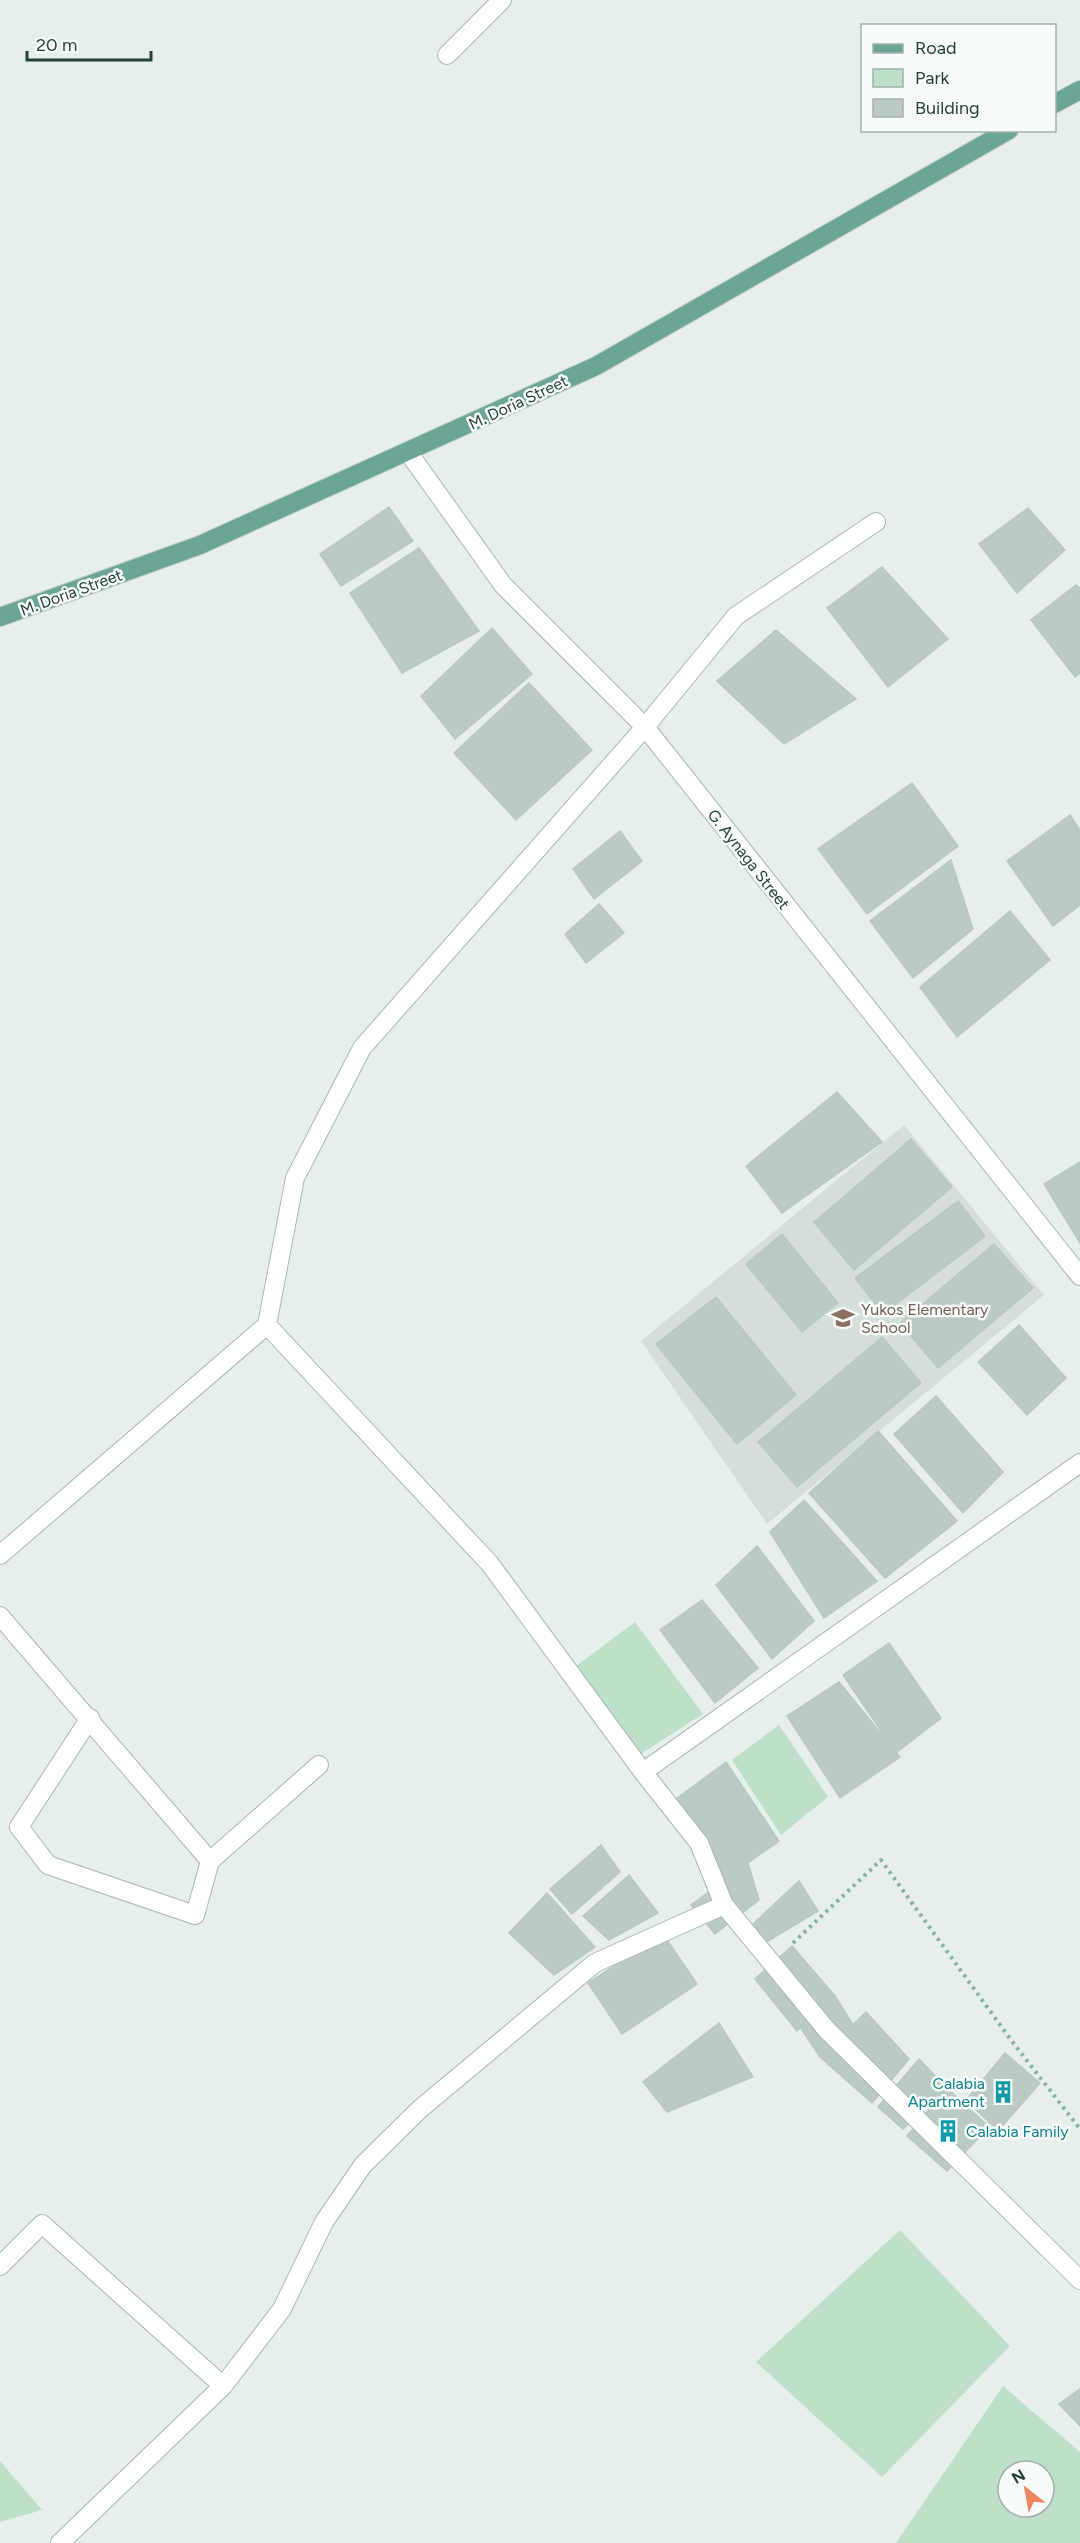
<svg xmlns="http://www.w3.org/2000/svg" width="1080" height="2543" viewBox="0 0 1080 2543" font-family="Figtree,sans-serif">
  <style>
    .built { fill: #d4dfda }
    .green { fill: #bfe0c8; fill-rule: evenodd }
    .building { fill: #bbcac4; stroke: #b8c9c2; stroke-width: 1.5 }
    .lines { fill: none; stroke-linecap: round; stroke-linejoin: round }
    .minor-casing { stroke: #a8b8b2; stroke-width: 20 }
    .major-casing { stroke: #c2cac8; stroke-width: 20 }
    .path { stroke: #86b3a5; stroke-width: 4; stroke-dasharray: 3 4.5; stroke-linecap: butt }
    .minor { stroke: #fff; stroke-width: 18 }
    .major { stroke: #6aa596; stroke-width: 18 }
    .labels { text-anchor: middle; stroke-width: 5; stroke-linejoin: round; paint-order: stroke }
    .street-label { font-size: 16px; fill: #24423a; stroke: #f7fbf9 }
    .education-label { font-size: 16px; fill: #785e54; stroke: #f7fbf9; text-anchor: start }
    .culture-label { font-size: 16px; fill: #0d838f; stroke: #f7fbf9; text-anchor: end }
  </style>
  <rect width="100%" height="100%" fill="#e6efeb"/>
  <path class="built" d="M904 1125 1044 1295 767 1524 641 1341Z"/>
  <g class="green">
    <path d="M635 1622 703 1714 639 1755 576 1666Z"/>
    <path d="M779 1725 828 1797 781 1835 732 1760Z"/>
    <path d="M900 2230 1010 2346 882 2477 756 2362Z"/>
    <path d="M1003 2386 1080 2452V2543H896ZM1008 2471H1044V2507H1008Z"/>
    <path d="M0 2461 42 2510 0 2522Z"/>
  </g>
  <g class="building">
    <path d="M389 507 413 541 341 586 320 554Z"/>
    <path d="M1028 508 1065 550 1017 593 979 544Z"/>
    <path d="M419 548 479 631 402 673 350 593Z"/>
    <path d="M882 567 948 639 888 687 827 608Z"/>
    <path d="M1076 585 1080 588V673L1075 677 1031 620Z"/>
    <path d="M492 628 532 674 455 739 421 696Z"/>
    <path d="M776 630 856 699 784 744 717 681Z"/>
    <path d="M529 683 592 750 516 820 454 753Z"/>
    <path d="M912 783 958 846 867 914 818 849Z"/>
    <path d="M1070 815 1080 830V905L1053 926 1007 861Z"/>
    <path d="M620 831 642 861 594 899 573 869Z"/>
    <path d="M951 860 973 929 913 978 870 921Z"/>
    <path d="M599 904 624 933 586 963 565 934Z"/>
    <path d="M1010 911 1050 960 957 1037 920 987Z"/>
    <path d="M837 1092 882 1142 782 1213 746 1166Z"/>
    <path d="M911 1139 952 1187 854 1270 814 1222Z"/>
    <path d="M1080 1162V1243L1044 1184Z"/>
    <path d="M958 1201 985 1236 883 1314 855 1278Z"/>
    <path d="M782 1234 838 1303 802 1332 746 1264Z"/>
    <path d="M994 1244 1033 1288 938 1368 900 1323Z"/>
    <path d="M716 1297 796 1395 737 1444 656 1344Z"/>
    <path d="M1019 1325 1066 1378 1027 1415 978 1362Z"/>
    <path d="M882 1337 921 1383 797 1487 758 1442Z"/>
    <path d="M936 1396 1003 1472 963 1513 894 1434Z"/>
    <path d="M878 1431 957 1521 885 1578 809 1493Z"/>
    <path d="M804 1500 877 1581 824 1618 770 1532Z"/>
    <path d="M757 1546 814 1621 772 1659 716 1585Z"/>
    <path d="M702 1600 758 1668 715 1703 660 1630Z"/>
    <path d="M889 1643 941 1718 896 1753 843 1675Z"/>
    <path d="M839 1682 900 1757 840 1798 787 1716Z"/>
    <path d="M726 1762 779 1841 718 1884 664 1808Z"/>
    <path d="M601 1845 620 1872 572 1914 550 1889Z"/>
    <path d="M748 1863 759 1900 715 1934 691 1905Z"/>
    <path d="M629 1875 658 1913 609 1940 583 1916Z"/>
    <path d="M799 1881 818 1911 768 1941 753 1924Z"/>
    <path d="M547 1893 595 1947 554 1975 509 1933Z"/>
    <path d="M663 1934 697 1984 622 2034 588 1983Z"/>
    <path d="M792 1946 835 1996 797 2031 755 1979Z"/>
    <path d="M835 1996 853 2025 820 2057 800 2027Z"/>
    <path d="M866 2012 909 2059 872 2103 820 2057Z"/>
    <path d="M719 2023 753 2077 667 2112 643 2082Z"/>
    <path d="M1005 2053 1040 2083 998 2131 966 2100Z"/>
    <path d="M919 2059 947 2088 903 2129 878 2107Z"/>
    <path d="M947 2088 989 2127 947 2171 907 2136Z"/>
    <path d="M1080 2389V2426L1059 2404Z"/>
  </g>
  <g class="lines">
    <g class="minor-casing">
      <g id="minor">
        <path d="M447 55 502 0"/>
        <path d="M408 452 503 585 645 727 1080 1276"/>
        <path d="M267 1325 490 1564 643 1772 699 1843 724 1905 826 2029 1080 2280"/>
        <path d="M0 1555 267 1325 295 1178 362 1048 645 727 736 616 876 522"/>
        <path d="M0 1616 210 1861"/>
        <path d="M90 1718 19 1827 48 1865 195 1915 210 1861 319 1765"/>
        <path d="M643 1772 1080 1463"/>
        <path d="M0 2266 42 2224 223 2386"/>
        <path d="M60 2543 223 2386 282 2309 324 2222 363 2165 420 2109 595 1963 724 1905"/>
      </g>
    </g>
    <g class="major-casing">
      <g id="major">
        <path d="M1054 104 1080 90"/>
        <path d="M0 617 200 545 596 366 1009 130"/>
      </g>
    </g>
    <path class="path" d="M793 1943 881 1860 1011 2040 1080 2129"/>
    <use href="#minor" class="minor"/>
    <use href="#major" class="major"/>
  </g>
  <defs>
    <g id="school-bare" transform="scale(1.8)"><path d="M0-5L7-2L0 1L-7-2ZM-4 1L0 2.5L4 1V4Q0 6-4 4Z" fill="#8d6e63" stroke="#f7fbf9" stroke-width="2.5" paint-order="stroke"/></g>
    <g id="building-bare" transform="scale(1.8)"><path d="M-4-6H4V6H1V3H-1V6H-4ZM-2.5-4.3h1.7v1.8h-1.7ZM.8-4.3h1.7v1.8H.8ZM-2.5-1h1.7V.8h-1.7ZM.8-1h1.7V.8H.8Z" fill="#0f9aa8" stroke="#f7fbf9" stroke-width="2.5" paint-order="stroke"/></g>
  </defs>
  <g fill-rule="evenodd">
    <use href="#school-bare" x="843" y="1318"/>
    <use href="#building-bare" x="1003" y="2092"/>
    <use href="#building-bare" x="948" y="2131"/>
  </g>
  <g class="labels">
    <g class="street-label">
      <text transform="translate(518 402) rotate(-25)" y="6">M. Doria Street</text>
      <text transform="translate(71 592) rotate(-20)" y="6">M. Doria Street</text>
      <text transform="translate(749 859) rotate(52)" y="6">G. Aynaga Street</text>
    </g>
    <g class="education-label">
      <text x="861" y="1315">Yukos Elementary<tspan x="861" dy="18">School</tspan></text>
    </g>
    <g class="culture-label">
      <text x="985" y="2089">Calabia<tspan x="985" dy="18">Apartment</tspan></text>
      <text x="966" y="2137" text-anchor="start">Calabia Family</text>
    </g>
  </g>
  <rect x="861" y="24" width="195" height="108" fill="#f7fbf9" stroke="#a3b1ad" stroke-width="1.5"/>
  <rect x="873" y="44" width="30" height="9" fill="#6aa596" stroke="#a3b1ad" stroke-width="1.5"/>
  <text x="915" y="54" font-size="18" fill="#24423a">Road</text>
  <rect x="873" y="69" width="30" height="18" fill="#bfe0c8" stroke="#a3b1ad" stroke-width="1.5"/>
  <text x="915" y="84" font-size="18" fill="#24423a">Park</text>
  <rect x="873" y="99" width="30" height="18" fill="#bbcac4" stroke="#a3b1ad" stroke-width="1.5"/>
  <text x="915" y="114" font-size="18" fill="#24423a">Building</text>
  <g transform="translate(1026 2489) rotate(329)"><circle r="28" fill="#f7fbf9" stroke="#a3b1ad" stroke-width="1.5"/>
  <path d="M0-4.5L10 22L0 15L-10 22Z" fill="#f4845f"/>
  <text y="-9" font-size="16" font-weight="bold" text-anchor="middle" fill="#24423a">N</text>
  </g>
  <path d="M27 51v9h124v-9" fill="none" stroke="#24423a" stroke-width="3"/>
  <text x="36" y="51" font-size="18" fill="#24423a" stroke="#f7fbf9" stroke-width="4.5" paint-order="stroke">20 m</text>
</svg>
